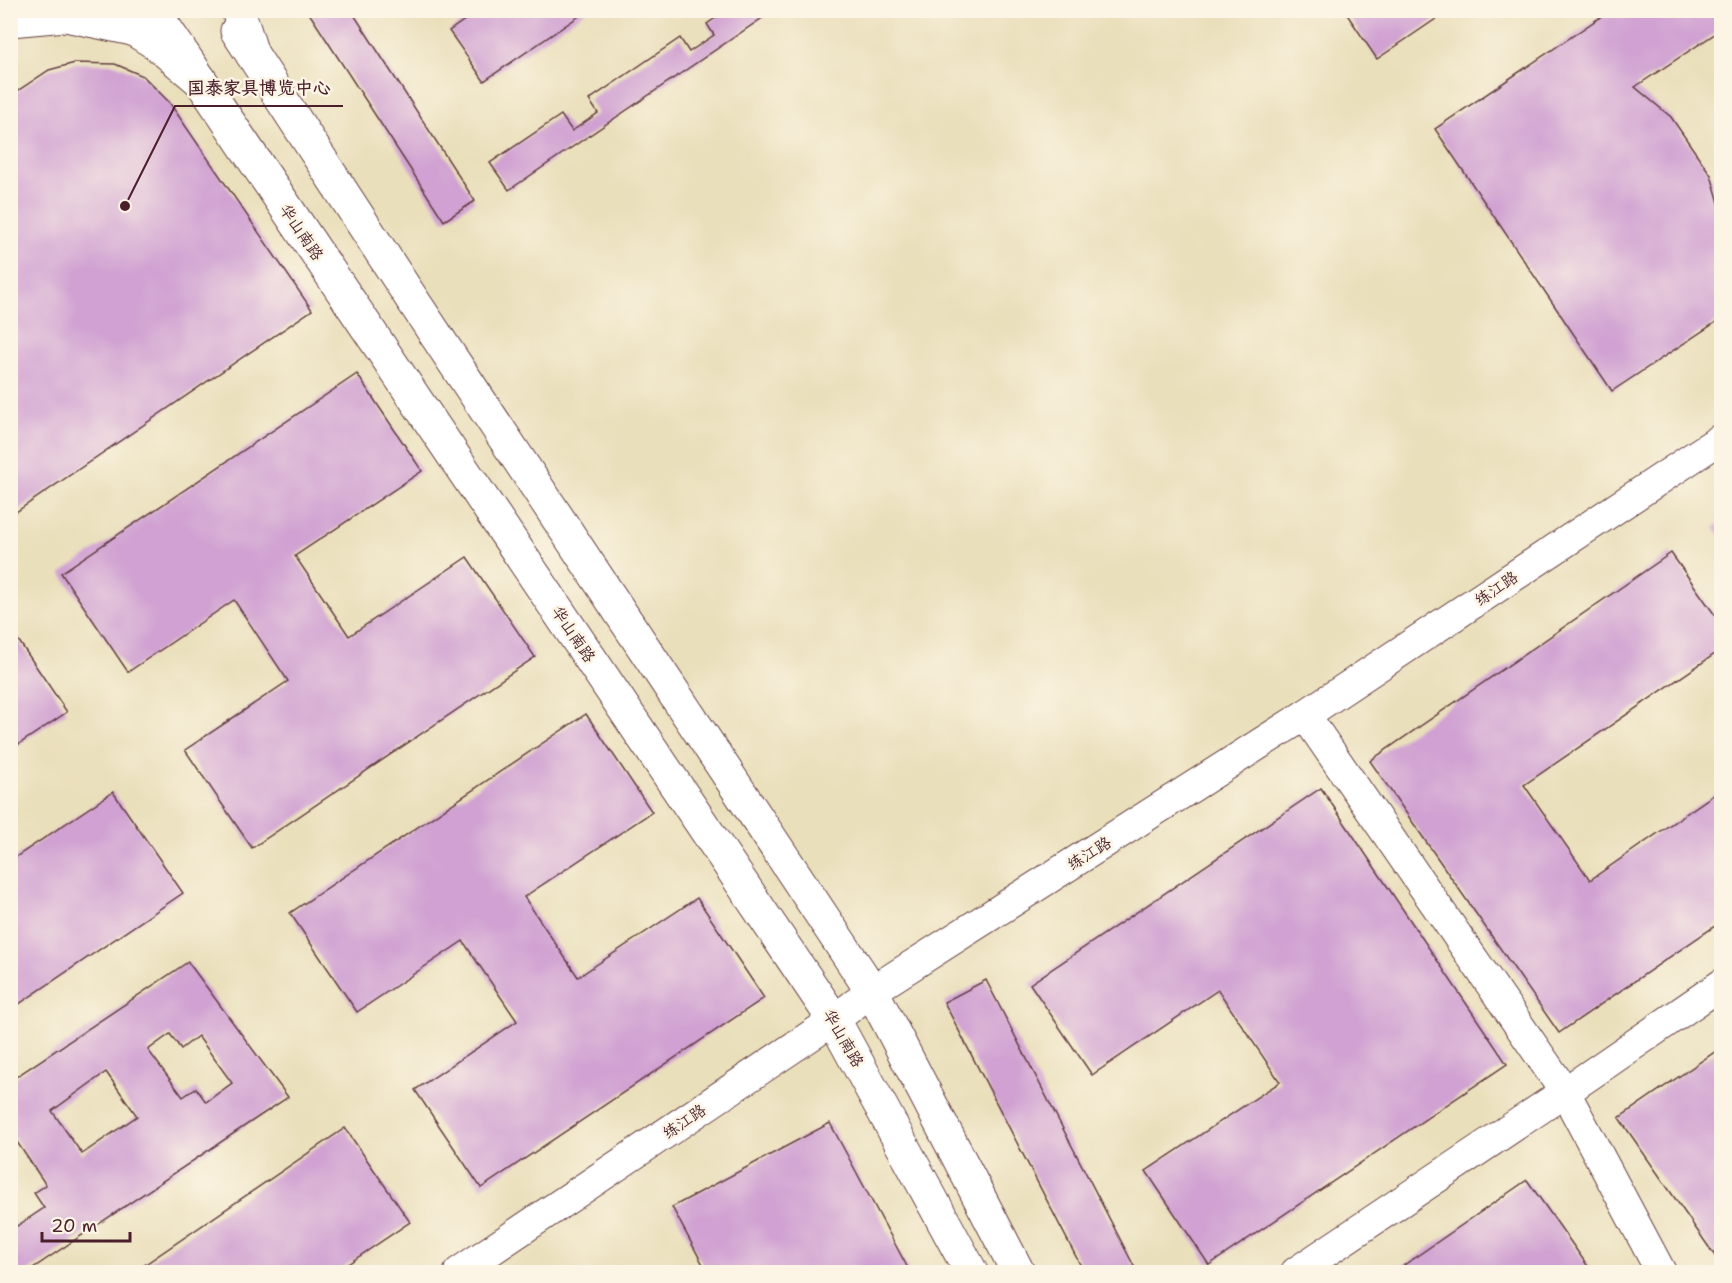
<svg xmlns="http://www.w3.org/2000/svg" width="1732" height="1283" viewBox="0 0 1732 1283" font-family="'Shantell Sans','LXGW WenKai TC',sans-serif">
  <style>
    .building { fill: #d0a1d2; fill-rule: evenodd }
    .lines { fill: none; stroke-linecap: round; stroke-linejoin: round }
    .minor-casing { stroke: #623c41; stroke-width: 32 }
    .tertiary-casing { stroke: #623c41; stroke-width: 35 }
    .trunk-casing { stroke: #623c41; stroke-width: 35 }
    .minor { stroke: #fff; stroke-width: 30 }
    .tertiary { stroke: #fff; stroke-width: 33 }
    .trunk { stroke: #fff; stroke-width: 33 }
    .labels { text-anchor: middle; stroke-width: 5; stroke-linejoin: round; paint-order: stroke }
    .street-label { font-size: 16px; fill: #4a1f2b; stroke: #fcf5e5 }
    .leader { fill: none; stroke: #4a1f2b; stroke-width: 2 }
    .callout-dot { fill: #4a1f2b; stroke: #fcf5e5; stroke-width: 2 }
    .callout-label { font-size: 18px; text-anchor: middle; font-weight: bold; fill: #4a1f2b; stroke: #fcf5e5; stroke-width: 5; stroke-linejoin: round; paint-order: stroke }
  </style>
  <rect width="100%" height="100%" fill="#fcf5e5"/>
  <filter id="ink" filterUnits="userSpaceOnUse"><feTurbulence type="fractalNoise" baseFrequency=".0167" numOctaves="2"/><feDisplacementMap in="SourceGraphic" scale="12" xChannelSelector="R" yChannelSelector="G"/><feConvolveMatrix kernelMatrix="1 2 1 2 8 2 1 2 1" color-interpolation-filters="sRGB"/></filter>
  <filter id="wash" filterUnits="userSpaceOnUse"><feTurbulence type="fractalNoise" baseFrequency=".008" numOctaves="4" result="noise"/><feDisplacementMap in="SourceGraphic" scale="24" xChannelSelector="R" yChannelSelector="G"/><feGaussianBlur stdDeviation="1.35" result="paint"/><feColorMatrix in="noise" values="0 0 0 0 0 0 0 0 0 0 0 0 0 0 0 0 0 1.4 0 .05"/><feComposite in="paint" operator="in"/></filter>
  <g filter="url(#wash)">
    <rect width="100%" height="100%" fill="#eadfbb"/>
    <g id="blocks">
      <g class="building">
        <path d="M307 10H351L475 201 444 221Z"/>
        <path d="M479 10H588L484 81 449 31Z"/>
        <path d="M727 10H774L509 190 490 163 561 115 572 131 598 113 589 100 680 38 689 52 714 35 707 24Z"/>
        <path d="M1344 10H1449L1377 59Z"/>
        <path d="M1611 10H1722V29L1635 87 1671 117 1711 175 1722 213V318L1612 391 1435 129Z"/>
        <path d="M75 63 115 64 143 76 169 102 312 310 10 516V96L49 70Z"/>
        <path d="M357 374 422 471 295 556 349 636 467 557 535 657 252 848 185 750 288 681 234 600 128 672 61 573Z"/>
        <path d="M1722 522V537L1714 527Z"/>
        <path d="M1671 553 1722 625V649L1524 785 1590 880 1722 789V921L1559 1033 1370 761Z"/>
        <path d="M10 628 67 712 10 750Z"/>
        <path d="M586 714 652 812 524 897 578 977 697 898 764 998 481 1188 415 1090 517 1021 463 941 357 1012 290 913Z"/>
        <path d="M1321 788 1507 1064 1209 1265 1146 1171 1280 1082 1218 990 1092 1075 1030 984Z"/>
        <path d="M113 792 183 893 10 1010V861Z"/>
        <path d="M188 962 288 1097 27 1272H10V1218L17 1226 44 1208 34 1193 46 1185 13 1136 10 1138V1081ZM170 1034 181 1049 198 1036 232 1083 206 1102 196 1088 183 1097 148 1050ZM106 1072 137 1116 82 1154 52 1111Z"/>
        <path d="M986 980 1137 1272H1084L944 1002Z"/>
        <path d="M1722 1047V1266L1619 1118Z"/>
        <path d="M830 1123 910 1272H707L672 1207Z"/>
        <path d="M345 1128 410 1222 336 1272H134Z"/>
        <path d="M1527 1180 1592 1272H1394Z"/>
      </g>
    </g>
  </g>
  <g filter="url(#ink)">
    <use href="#blocks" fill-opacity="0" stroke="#623c41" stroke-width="1.5"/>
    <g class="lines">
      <g class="minor-casing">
        <g id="minor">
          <path d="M1305 715 1565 1092 1661 1272"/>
          <path d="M459 1272 834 1020 872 991 1305 715 1722 438"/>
          <path d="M1296 1272 1565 1092 1722 984"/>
        </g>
      </g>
      <g class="tertiary-casing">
        <g id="tertiary">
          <path d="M153 10 834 1020 971 1272"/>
          <path d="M237 31 408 293 872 991 1018 1272"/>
        </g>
      </g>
      <g class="trunk-casing">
        <g id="trunk">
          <path d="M238 10 252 54"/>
          <path d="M10 20 66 15 133 29 157 44 200 80"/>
        </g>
      </g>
      <use href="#minor" class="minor"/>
      <use href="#tertiary" class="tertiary"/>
      <use href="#trunk" class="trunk"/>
    </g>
  </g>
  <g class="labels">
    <g class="street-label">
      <text transform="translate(302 232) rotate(56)" y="6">华山南路</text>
      <text transform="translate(1496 588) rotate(-34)" y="6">练江路</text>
      <text transform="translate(574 634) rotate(56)" y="6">华山南路</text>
      <text transform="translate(1089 853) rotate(-32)" y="6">练江路</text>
      <text transform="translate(844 1038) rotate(60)" y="6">华山南路</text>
      <text transform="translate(684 1121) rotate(-34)" y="6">练江路</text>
    </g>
  </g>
  <path class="leader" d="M125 206L175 106H343"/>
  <circle class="callout-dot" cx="125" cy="206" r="6"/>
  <g class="callout-label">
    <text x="259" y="94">国泰家具博览中心</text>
  </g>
  <rect width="1732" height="1283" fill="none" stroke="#fcf5e5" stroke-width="36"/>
  <path d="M42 1232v9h88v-9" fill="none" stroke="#4a1f2b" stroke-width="3"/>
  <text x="51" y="1232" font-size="18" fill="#4a1f2b" stroke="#fcf5e5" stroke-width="4.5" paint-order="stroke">20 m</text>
</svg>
